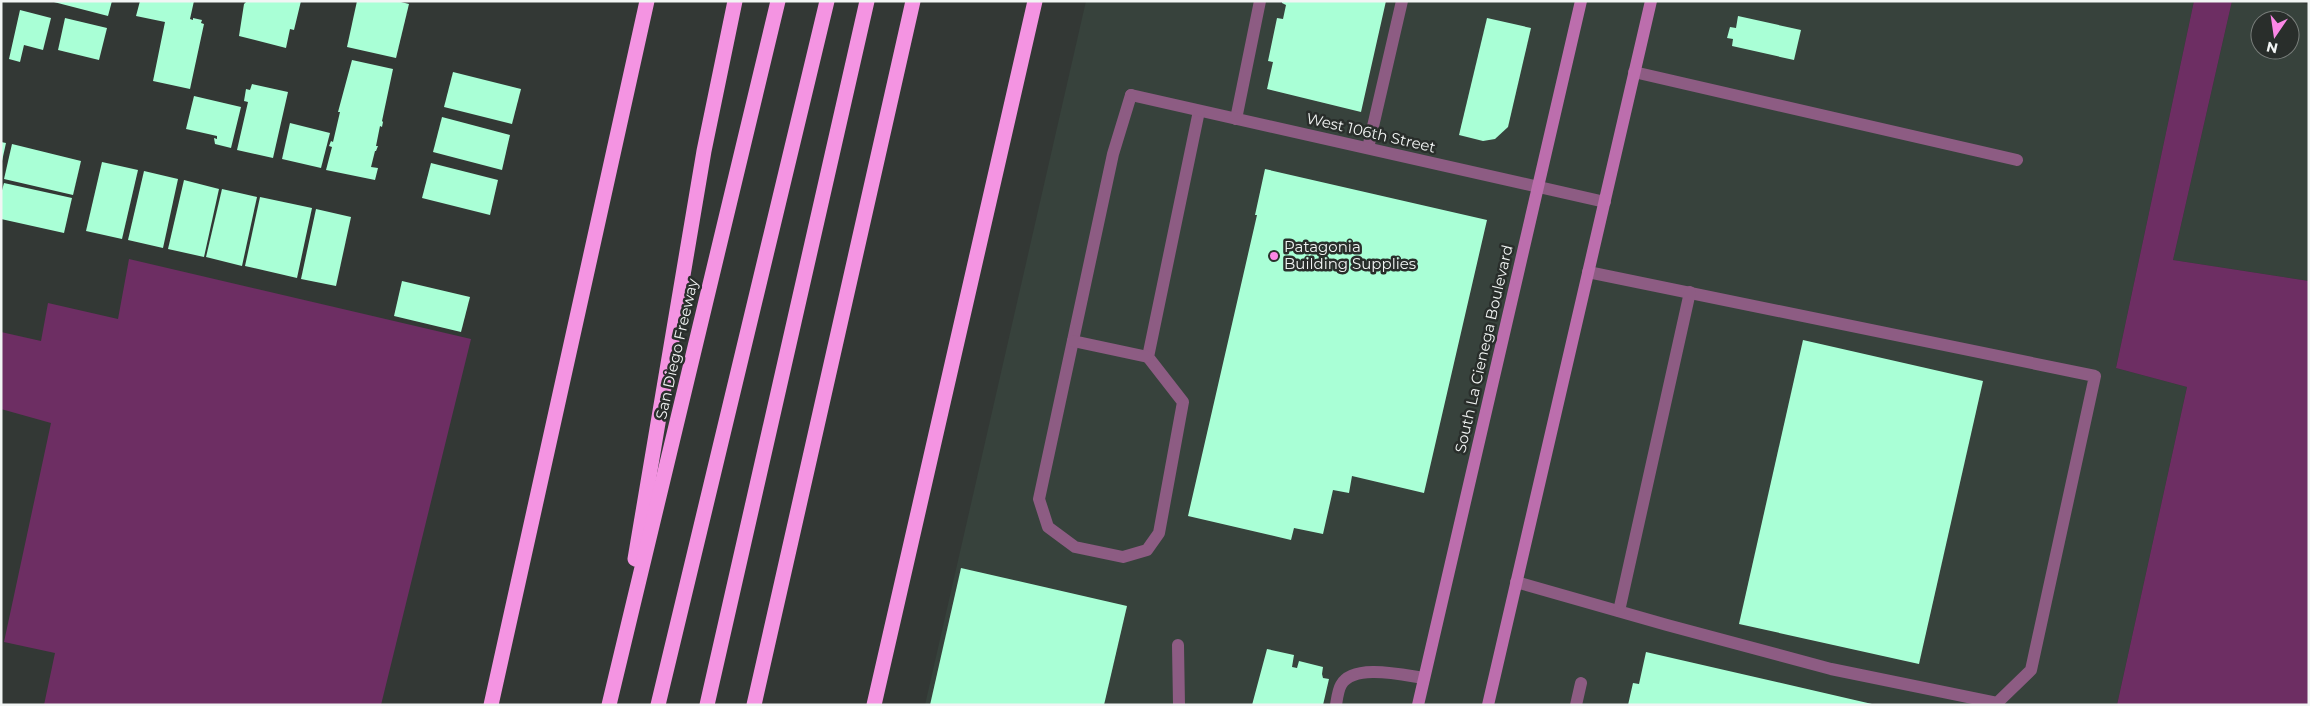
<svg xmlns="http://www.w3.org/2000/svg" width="2310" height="706" viewBox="0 0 2310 706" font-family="Montserrat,sans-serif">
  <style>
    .built { fill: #37423c; fill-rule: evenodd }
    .green { fill: #6d2e63 }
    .building { fill: #a9ffd6 }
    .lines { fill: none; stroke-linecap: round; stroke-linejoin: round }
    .lane { stroke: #8d5c83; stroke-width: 12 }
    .street { stroke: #8d5c83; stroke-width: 12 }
    .secondary { stroke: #bc6ead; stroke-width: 12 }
    .highway { stroke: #f494e2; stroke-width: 15 }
    .poi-dot { fill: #fb87e6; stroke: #292e2b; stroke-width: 2 }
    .labels { text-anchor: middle; stroke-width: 5; stroke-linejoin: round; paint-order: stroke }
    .street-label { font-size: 15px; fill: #f2f5f4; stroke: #292e2b }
    .poi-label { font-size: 15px; fill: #f2f5f4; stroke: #292e2b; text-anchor: start }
  </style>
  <rect width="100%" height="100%" fill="#333835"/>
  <g class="built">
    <path d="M1086 1H2194L2116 368 2187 387 2117 705H925Z"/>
    <path d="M2232 1H2295L2309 5V281L2173 260ZM2260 20H2290V50H2260Z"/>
  </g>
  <g class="green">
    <path d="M2194 1H2232L2173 260 2309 281V705H2117L2187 387 2116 368Z"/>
    <path d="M129 259 471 339 381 705H44L55 653 4 642 51 423 1 409V332L41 341 48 303 118 319Z"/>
  </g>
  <g class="building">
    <path d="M50 1H112L108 16Z"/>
    <path d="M140 1H194L190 19 193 20V18L202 20 201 23 204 24 190 89 153 81 165 22 136 16Z"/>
    <path d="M247 1H301L294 30 290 29 286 48 239 36 244 4Z"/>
    <path d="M357 1H397L409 4 396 58 347 47Z"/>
    <path d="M1282 1H1386L1361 112 1267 89 1273 62 1268 61 1277 18 1283 19 1286 5 1282 3Z"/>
    <path d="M20 10 51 18 43 50 24 45 20 62 9 59Z"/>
    <path d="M1738 16 1801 30 1794 60 1732 46 1733 39 1727 38 1730 27 1736 28Z"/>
    <path d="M65 18 107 28 99 60 58 50Z"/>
    <path d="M1487 18 1531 28 1508 127 1495 139 1483 141 1459 135Z"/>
    <path d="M352 60 393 69 382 121 383 122 382 127 380 126 376 146H378L376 151H375L371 167 378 168 375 180 326 170 332 147 329 146 331 141 333 142 340 112H338Z"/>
    <path d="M453 72 521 89 512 124 444 107Z"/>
    <path d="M252 84 288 92 273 158 237 150 248 102 244 101 246 89 250 90Z"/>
    <path d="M194 96 241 107 231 148 215 144 214 138 217 139V136L186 129Z"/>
    <path d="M442 117 510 135 502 170 433 152Z"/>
    <path d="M290 123 330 133 321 168 282 159Z"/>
    <path d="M1 142 6 143 2 161H1Z"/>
    <path d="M12 144 81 161 73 195 4 179Z"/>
    <path d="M102 162 138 170 122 239 86 231Z"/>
    <path d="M431 163 498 180 490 215 422 198Z"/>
    <path d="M1265 169 1487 220 1424 493 1352 476 1349 493 1333 490 1323 534 1294 528 1291 540 1188 516 1257 215H1255Z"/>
    <path d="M144 171 178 179 163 248 128 240Z"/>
    <path d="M184 180 219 189 204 257 168 249Z"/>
    <path d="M4 183 72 198 64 233 1 219V194Z"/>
    <path d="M222 189 257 197 242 266 206 257Z"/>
    <path d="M260 197 312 208 297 278 245 266Z"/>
    <path d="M316 209 351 217 336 286 301 279Z"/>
    <path d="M402 281 470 297 461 332 394 316Z"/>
    <path d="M1803 340 1983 381 1919 664 1739 624Z"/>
    <path d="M961 568 1127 606 1104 705H930Z"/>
    <path d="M1267 649 1294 655 1292 667 1297 668 1299 661 1323 667 1322 674 1323 678 1329 679 1323 705H1252Z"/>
    <path d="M1646 652 1872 704V705H1628L1633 683 1639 684Z"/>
  </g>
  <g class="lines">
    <g class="lane">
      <path d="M1634 72 2017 160"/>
      <path d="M1131 95 1113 154 1039 499 1048 527 1075 547 1123 557 1147 550 1159 533 1183 402 1148 357 1199 111"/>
      <path d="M1236 119 1260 1"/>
      <path d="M1368 148 1402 1"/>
      <path d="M1073 341 1148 357"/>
      <path d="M1516 582 1667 625 1831 669 1997 703 2031 670 2095 376 1588 272"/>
      <path d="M1619 611 1690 292"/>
      <path d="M1178 645 1179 705"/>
      <path d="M1336 705C1337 699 1338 690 1341 685 1353 663 1403 675 1424 678"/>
      <path d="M1576 705 1581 683"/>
    </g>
    <path class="street" d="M1131 95 1605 202"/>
    <g class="secondary">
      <path d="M1418 705 1581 1"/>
      <path d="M1488 705 1651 1"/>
    </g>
    <g class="highway">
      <path d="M635 559 704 151 735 1"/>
      <path d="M491 705 647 1"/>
      <path d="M609 705 778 1"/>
      <path d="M658 705 827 1"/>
      <path d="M707 705 867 1"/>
      <path d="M754 705 913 1"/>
      <path d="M874 705 1035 1"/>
    </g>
  </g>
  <circle class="poi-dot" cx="1274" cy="256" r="5"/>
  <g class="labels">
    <g class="street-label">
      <text transform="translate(1371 133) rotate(13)" y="5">West 106th Street</text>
      <text transform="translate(677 349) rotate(-77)" y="5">San Diego Freeway</text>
      <text transform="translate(1484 349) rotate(-77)" y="5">South La Cienega Boulevard</text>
    </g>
    <g class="poi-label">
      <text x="1284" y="252">Patagonia<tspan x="1284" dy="17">Building Supplies</tspan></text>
    </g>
  </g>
  <rect width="2310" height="706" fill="none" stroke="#f2f5f4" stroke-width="5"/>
  <g transform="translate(2275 35) rotate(193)"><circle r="24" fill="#292e2b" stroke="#797e7b"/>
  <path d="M0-4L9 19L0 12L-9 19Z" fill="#fb87e6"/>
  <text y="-8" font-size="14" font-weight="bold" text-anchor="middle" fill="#f2f5f4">N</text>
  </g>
</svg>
